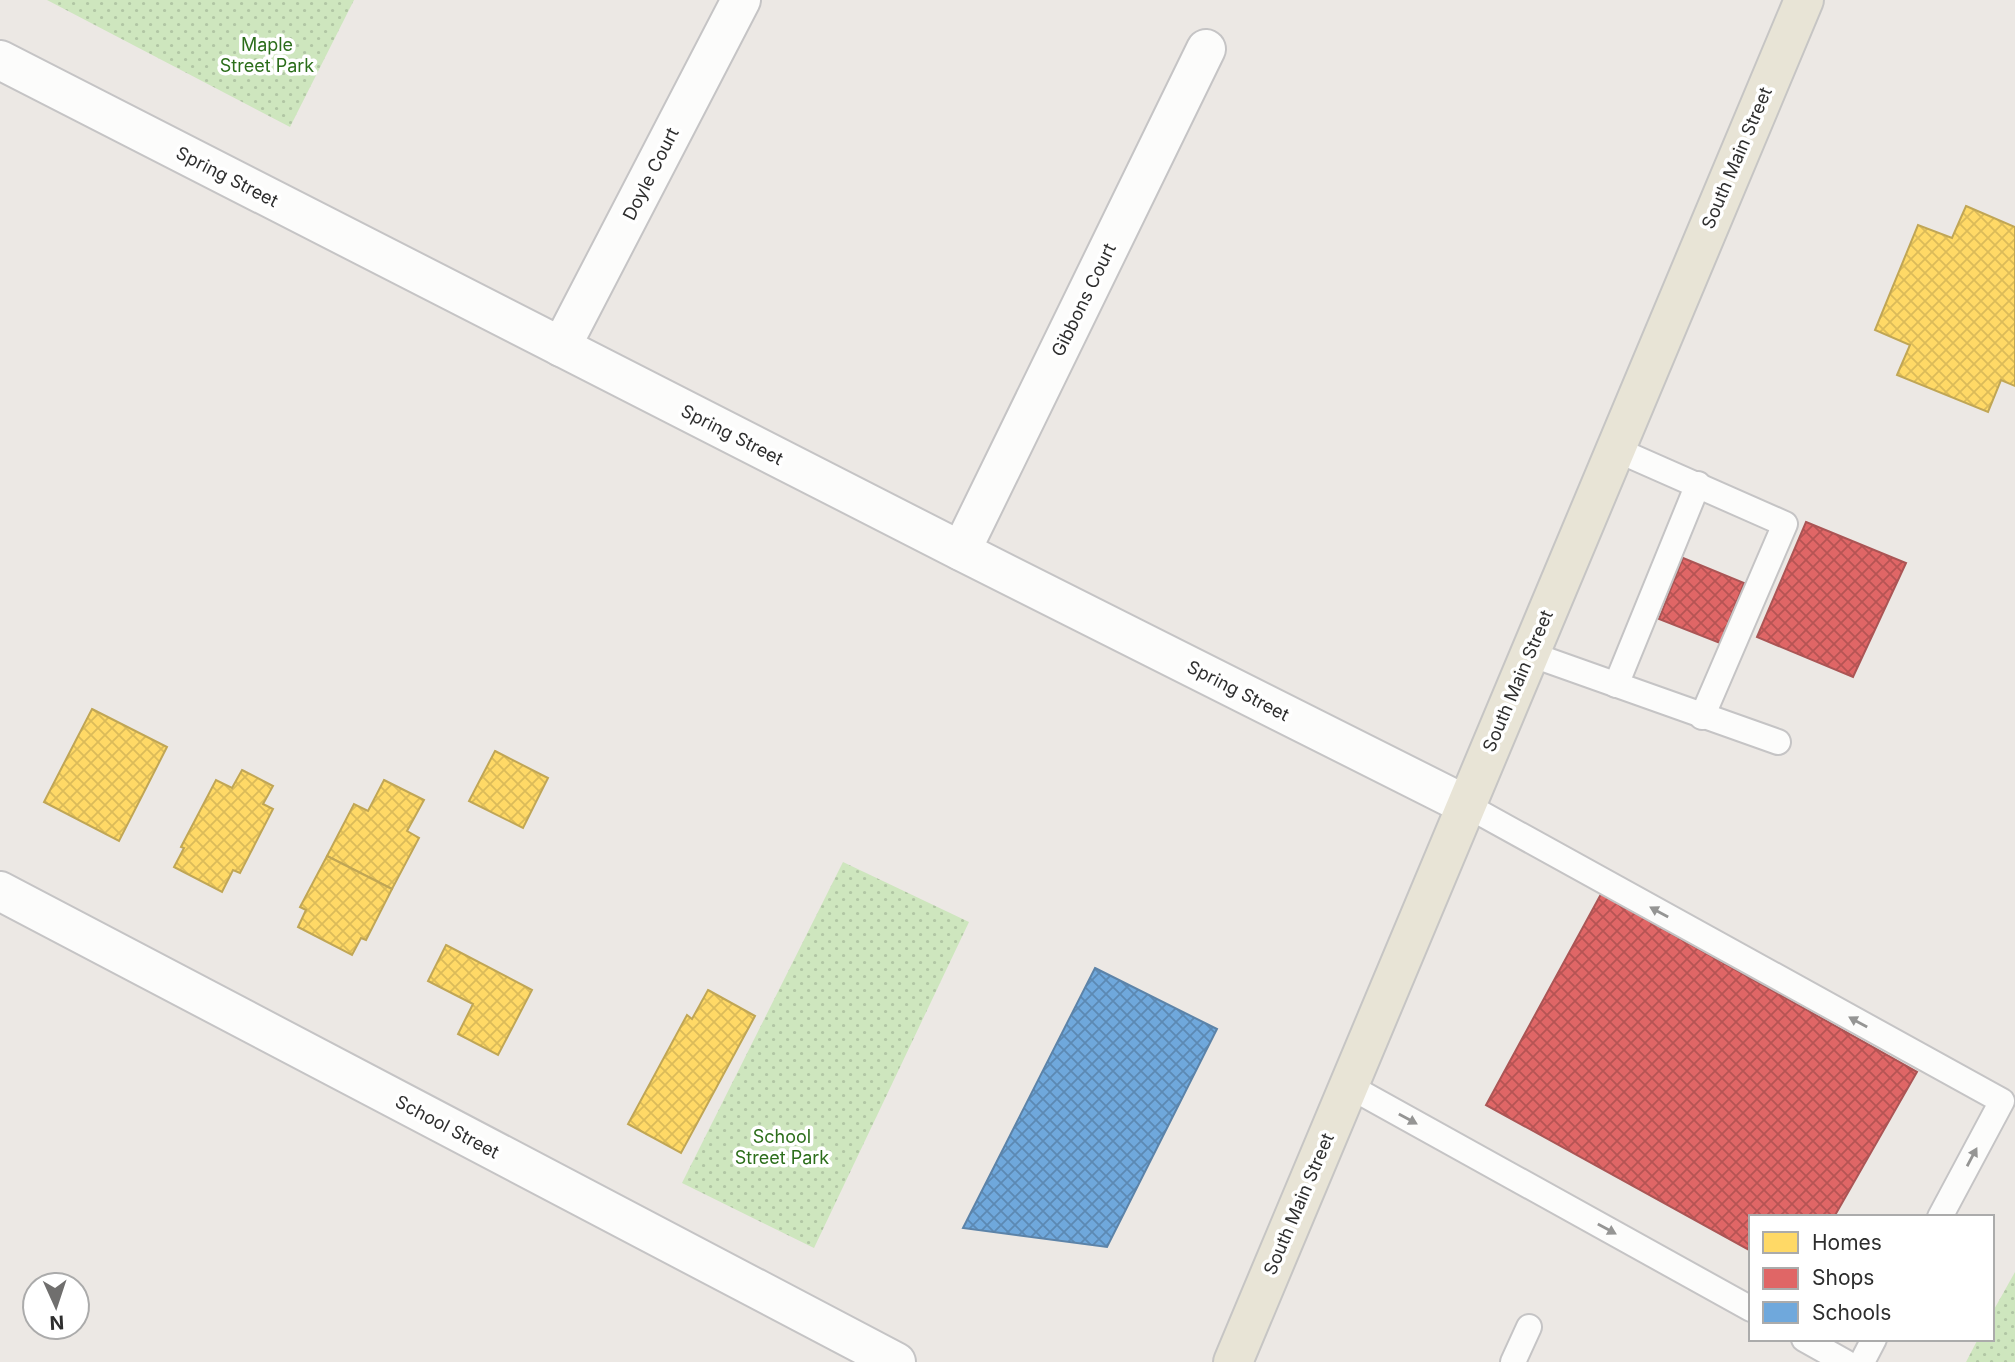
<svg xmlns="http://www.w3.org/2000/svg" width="2015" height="1362" viewBox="0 0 2015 1362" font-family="Inter,sans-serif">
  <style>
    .grass { fill: url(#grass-dots) }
    .homes { fill: url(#homes-cross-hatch); stroke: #c0a655; stroke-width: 2 }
    .shops { fill: url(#shops-cross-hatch); stroke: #ab5555; stroke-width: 2 }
    .schools { fill: url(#schools-cross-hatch); stroke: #5c83a8; stroke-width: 2 }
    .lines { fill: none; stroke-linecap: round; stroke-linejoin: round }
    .lane-casing { stroke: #c5c4c5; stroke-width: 28 }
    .street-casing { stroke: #c5c4c5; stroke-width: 42 }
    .primary-casing { stroke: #c6c5c4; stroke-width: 42 }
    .lane { stroke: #fcfcfb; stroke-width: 24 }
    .street { stroke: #fcfcfb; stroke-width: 38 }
    .primary { stroke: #e8e4d6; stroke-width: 38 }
    .oneway { fill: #959594 }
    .labels { text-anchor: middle; stroke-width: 7; stroke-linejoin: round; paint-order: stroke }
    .park-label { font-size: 18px; fill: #2c6e1b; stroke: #fff }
    .street-label { font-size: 18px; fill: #2e2e2e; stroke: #fff }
  </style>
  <defs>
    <pattern id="grass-dots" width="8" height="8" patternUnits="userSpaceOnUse" patternTransform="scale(1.75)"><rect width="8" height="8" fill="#cee6be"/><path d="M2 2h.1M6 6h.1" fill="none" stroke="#b1c6a4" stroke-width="1.8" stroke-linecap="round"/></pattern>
    <pattern id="homes-cross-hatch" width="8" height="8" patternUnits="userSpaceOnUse" patternTransform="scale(1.75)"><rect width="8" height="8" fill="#ffd966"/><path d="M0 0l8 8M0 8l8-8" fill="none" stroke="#dbbb59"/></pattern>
    <pattern id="shops-cross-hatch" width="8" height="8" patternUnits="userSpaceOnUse" patternTransform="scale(1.75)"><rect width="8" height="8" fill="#e06666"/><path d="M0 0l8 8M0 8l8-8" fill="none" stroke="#b65454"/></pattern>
    <pattern id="schools-cross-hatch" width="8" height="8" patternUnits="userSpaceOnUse" patternTransform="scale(1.75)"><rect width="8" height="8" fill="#6fa8dc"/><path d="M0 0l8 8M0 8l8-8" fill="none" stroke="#5c89b3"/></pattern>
  </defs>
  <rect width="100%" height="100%" fill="#ece8e4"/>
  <g class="grass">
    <path d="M47 0H354L290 127Z"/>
    <path d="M843 862 969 922 814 1248 682 1183Z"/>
    <path d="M2015 1272V1362H1966L1978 1339H1992V1313Z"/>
  </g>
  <g class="homes">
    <path d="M1966 206 2015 227V386L2001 380 1988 412 1897 375 1910 345 1875 330 1918 225 1952 238Z"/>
    <path d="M92 709 167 747 119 841 44 802Z"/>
    <path d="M495 751 548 778 523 828 469 801Z"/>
    <path d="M242 770 273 786 263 804 273 809 240 873 233 870 222 892 174 867 184 848 181 847 216 780 232 788Z"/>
    <path d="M384 780 424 800 407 831 419 838 392 889 327 856 354 804 368 811Z"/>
    <path d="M327 856 392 889 366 940 361 938 352 955 298 927 306 910 300 907Z"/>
    <path d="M446 945 532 990 498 1055 458 1034 473 1004 428 981Z"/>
    <path d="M708 990 755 1016 681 1153 628 1124 687 1015 692 1019Z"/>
  </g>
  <g class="shops">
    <path d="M1806 522 1906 563 1853 677 1757 637Z"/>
    <path d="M1683 558 1744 583 1720 643 1659 619Z"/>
    <path d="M1601 894 1917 1072 1834 1217H1751V1251L1486 1105Z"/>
  </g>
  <path class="schools" d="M1095 968 1217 1029 1107 1247 963 1228Z"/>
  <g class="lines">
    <g class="lane-casing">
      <g id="lane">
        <path d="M1615 449 1785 524 1702 717"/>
        <path d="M1530 654 1778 742"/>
        <path d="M1616 685 1698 484"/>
        <path d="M1466 805 2002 1101 1940 1217"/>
        <path d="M1349 1086 1751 1309"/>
        <path d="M1804 1339 1845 1362"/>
        <path d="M1513 1362 1529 1327"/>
        <path d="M1862 1362 1874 1339"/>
      </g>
    </g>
    <g class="street-casing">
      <g id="street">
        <path d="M0 60 961 551 1466 805"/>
        <path d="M561 347 741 0"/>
        <path d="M961 551 1206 49"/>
        <path d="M0 891 896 1362"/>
      </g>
    </g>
    <g class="primary-casing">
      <path id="primary" d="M1233 1362 1804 0"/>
    </g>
    <use href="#lane" class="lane"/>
    <use href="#street" class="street"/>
    <use href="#primary" class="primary"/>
  </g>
  <defs><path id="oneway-solid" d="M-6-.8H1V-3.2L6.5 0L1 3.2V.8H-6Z" transform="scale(1.75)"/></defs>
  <g class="oneway">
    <use href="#oneway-solid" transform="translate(1659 912) rotate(-151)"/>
    <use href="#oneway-solid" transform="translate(1858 1022) rotate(-151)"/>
    <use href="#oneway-solid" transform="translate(1408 1119) rotate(29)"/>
    <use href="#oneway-solid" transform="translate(1972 1157) rotate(-62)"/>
    <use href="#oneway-solid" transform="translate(1607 1229) rotate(29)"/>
  </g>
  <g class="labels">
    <g class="park-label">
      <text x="267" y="51">Maple<tspan x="267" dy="21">Street Park</tspan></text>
      <text x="782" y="1143">School<tspan x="782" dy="21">Street Park</tspan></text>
    </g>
    <g class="street-label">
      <text transform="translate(1737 158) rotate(-67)" y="6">South Main Street</text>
      <text transform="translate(651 174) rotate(-63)" y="6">Doyle Court</text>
      <text transform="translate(227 177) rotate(27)" y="6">Spring Street</text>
      <text transform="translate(1084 300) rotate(-64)" y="6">Gibbons Court</text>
      <text transform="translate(732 435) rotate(27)" y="6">Spring Street</text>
      <text transform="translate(1518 681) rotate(-67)" y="6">South Main Street</text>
      <text transform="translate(1238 691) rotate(27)" y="6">Spring Street</text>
      <text transform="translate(447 1127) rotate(28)" y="6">School Street</text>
      <text transform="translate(1299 1204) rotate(-67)" y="6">South Main Street</text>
    </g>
  </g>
  <rect x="1749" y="1215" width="245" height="126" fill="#ffffff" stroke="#ababab" stroke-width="2"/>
  <rect x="1763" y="1232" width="35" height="21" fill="#ffd966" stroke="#ababab" stroke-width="2"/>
  <text x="1812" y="1250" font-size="21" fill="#2e2e2e">Homes</text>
  <rect x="1763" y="1268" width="35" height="21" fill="#e06666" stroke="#ababab" stroke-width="2"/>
  <text x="1812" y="1285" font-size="21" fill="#2e2e2e">Shops</text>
  <rect x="1763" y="1302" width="35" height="21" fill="#6fa8dc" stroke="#ababab" stroke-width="2"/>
  <text x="1812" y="1320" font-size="21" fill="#2e2e2e">Schools</text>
  <g transform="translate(56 1306) rotate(177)"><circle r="33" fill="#ffffff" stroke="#ababab" stroke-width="2"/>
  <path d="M0-5L12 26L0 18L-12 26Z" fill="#706f6e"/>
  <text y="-10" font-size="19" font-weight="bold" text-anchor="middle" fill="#2e2e2e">N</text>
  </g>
</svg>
